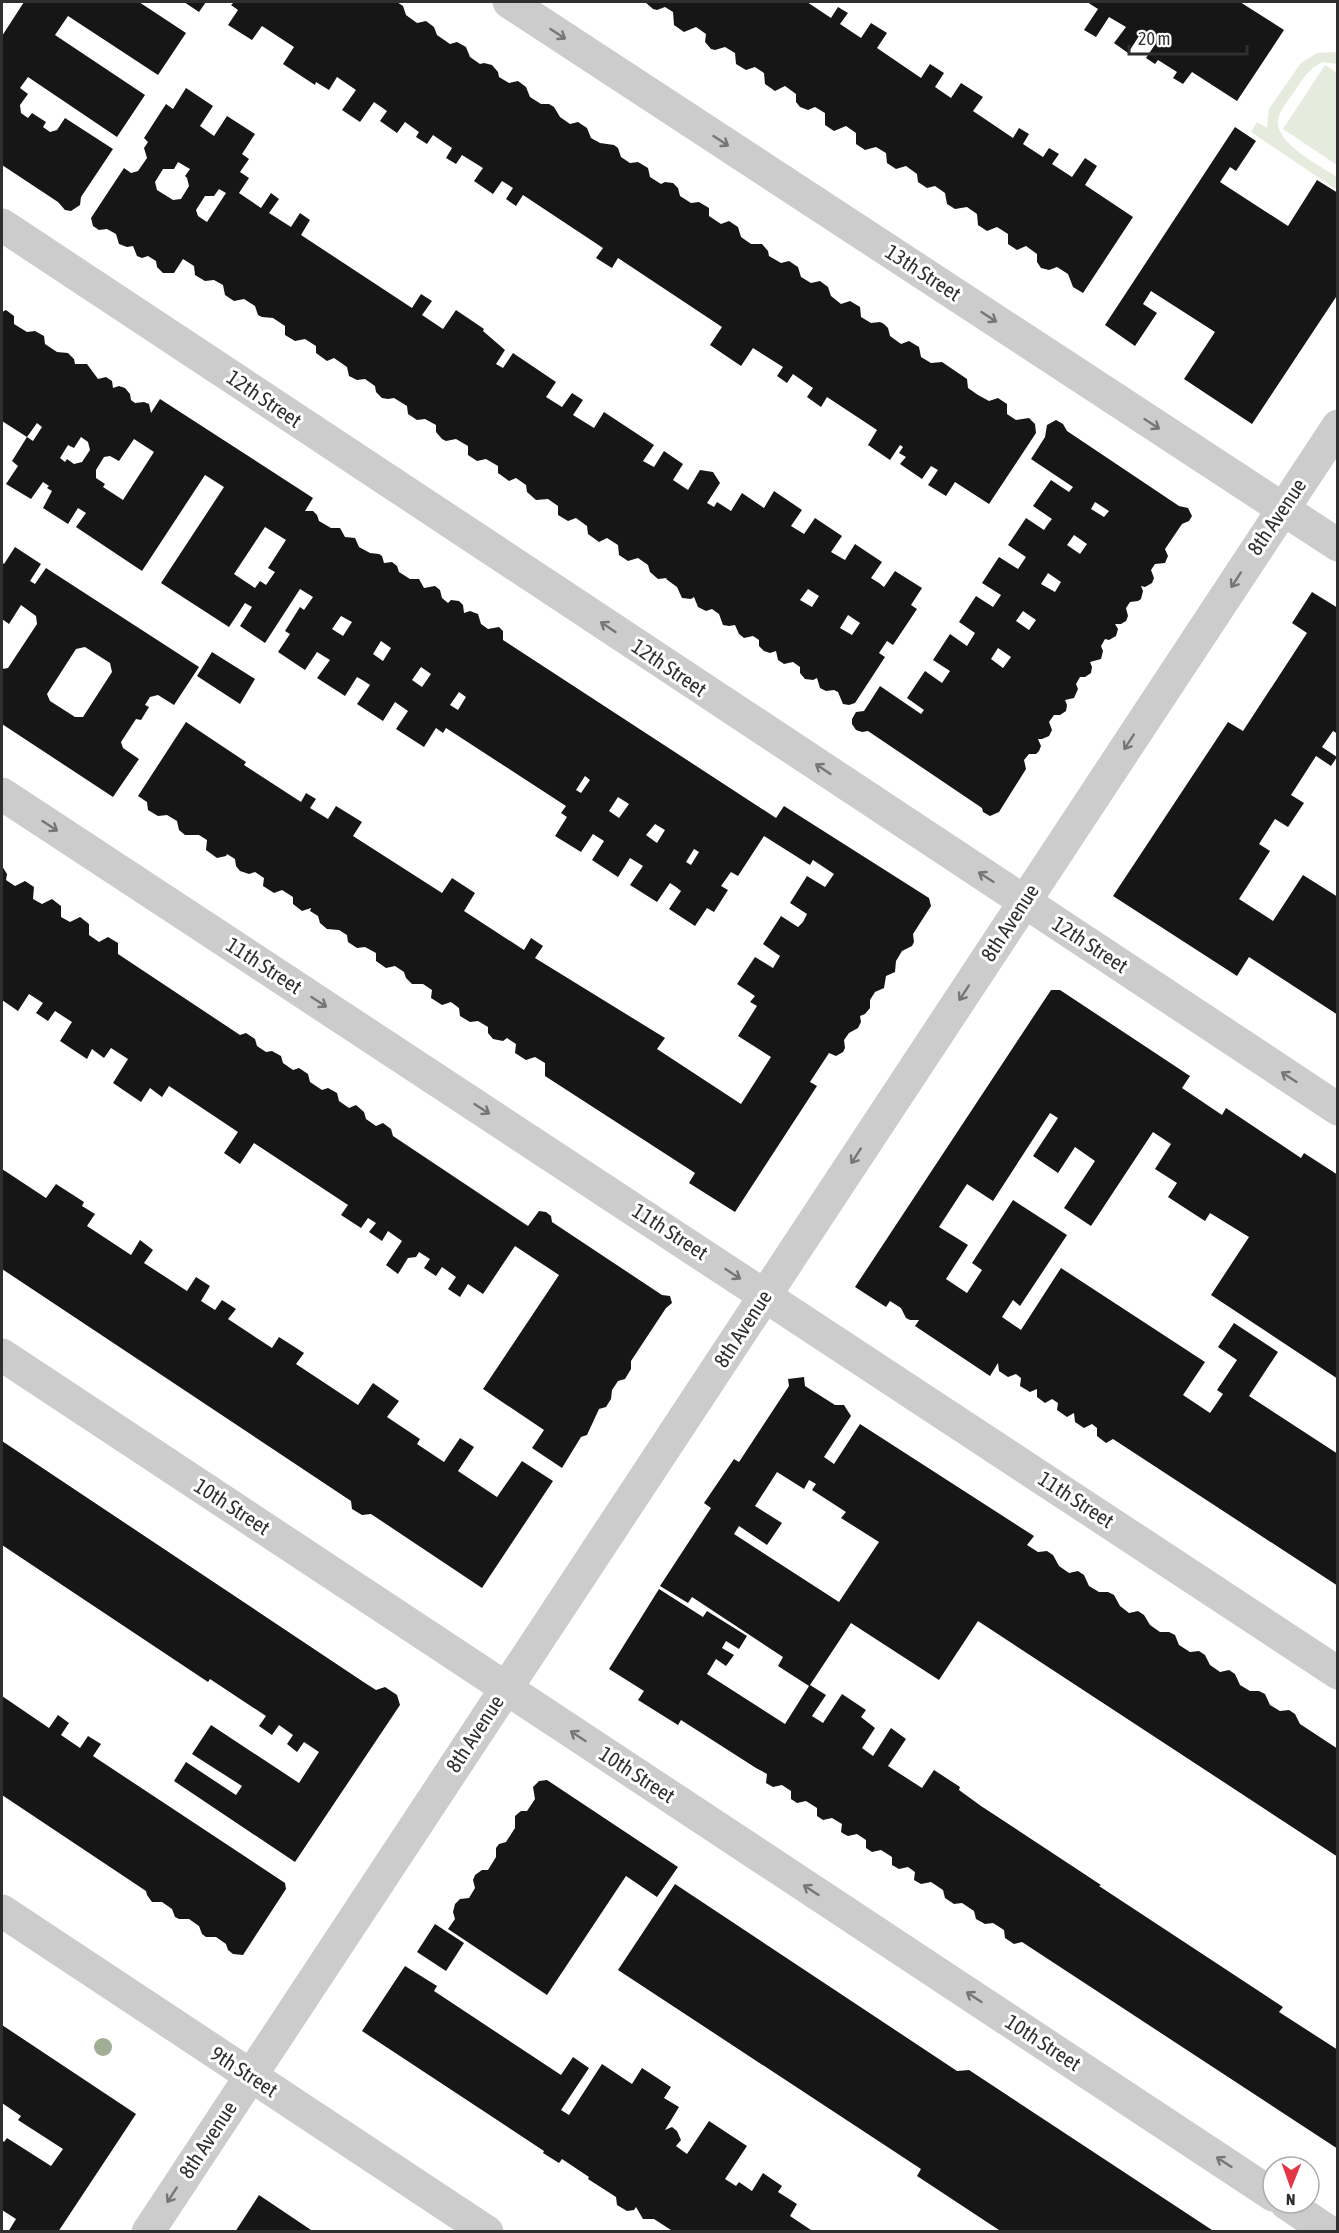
<svg xmlns="http://www.w3.org/2000/svg" width="1339" height="2233" viewBox="0 0 1339 2233" font-family="'Asap Condensed',sans-serif">
  <style>
    .green { fill: #e5ecdd }
    .building { fill: #161616; fill-rule: evenodd }
    .lines { fill: none; stroke-linecap: round; stroke-linejoin: round }
    .minor { stroke: #ccc; stroke-width: 33 }
    .tertiary { stroke: #ccc; stroke-width: 33 }
    .tree { fill: #a0ae94 }
    .oneway { stroke: #767676 }
    .labels { text-anchor: middle; stroke-width: 6; stroke-linejoin: round; paint-order: stroke }
    .street-label { font-size: 21px; fill: #2f2f2f; stroke: #fff }
  </style>
  <rect width="100%" height="100%" fill="#fff"/>
  <g class="green">
    <path d="M1332 52 1337 53V64L1323 62C1309 68 1302 80 1294 92 1288 101 1279 110 1278 121 1276 144 1321 166 1337 177V190L1251 132 1257 122 1267 128 1269 109 1301 63 1317 53Z"/>
    <path d="M1325 65 1337 73V165L1283 129Z"/>
  </g>
  <g class="building">
    <path d="M24 2H139L186 33 158 75 68 16 55 35 145 95 117 137 28 77 20 88 28 94 20 105 21 113 28 118 32 113 46 122 43 127 50 132 57 130 65 118 113 149 81 197 80 205 71 211 65 210 58 202 2 165V36Z"/>
    <path d="M184 2H206L199 12Z"/>
    <path d="M234 2H397L403 6 406 15 417 23 426 21 434 27 437 35 450 44 457 42 466 47 470 57 480 64 484 63 492 65 498 72 499 77 509 83 518 81 526 87 530 97 541 104H549L554 107 560 117 570 124 578 122 587 128 591 138 600 143 614 145 618 148 621 157 630 163 638 162 648 168 650 177 661 184 665 182 673 183 678 188 680 196 691 203 699 202 709 208V216L721 224 729 221 738 227 741 237 751 244H762L768 251 769 256 781 263 789 261 798 267 801 277 811 283 820 281 828 287 831 296 841 304 850 301 860 307 861 317 871 323 880 322 884 324 888 328 890 336 901 344 909 341 919 347 921 357 931 363 942 362 967 379 968 388 978 395 989 401 998 398 1007 404V414L1016 420 1029 418 1035 424 1036 433 989 504 955 482 946 496 928 485 938 470 931 466 922 479 900 464 906 457 899 453 903 447 900 445 890 460 868 445 877 430 827 397 821 407 807 397 813 388 793 374 787 383 777 376 783 367 753 348 741 366 710 345 722 327 618 258 612 268 596 258 603 248 523 195 516 206 506 199 513 188 502 181 493 194 474 181 483 168 462 155 456 164 446 158 452 148 433 135 427 144 416 137 419 132 405 122 397 133 380 121 387 111 374 102 360 122 342 110 356 90 337 77 329 90 316 82 315 85 283 64 294 47 262 26 252 40 228 25 238 10 231 5Z"/>
    <path d="M645 2H807L831 18 838 7 848 13 840 24 861 38 871 23 887 33 877 48 921 78 930 64 944 73 935 87 951 98 961 83 983 97 973 111 1013 138 1019 128 1029 134 1023 144 1043 157 1049 148 1059 154 1052 164 1072 177 1085 158 1097 166 1085 185 1133 217 1083 293 1073 287 1068 274 1057 267 1049 270 1041 268 1037 262V254L1026 246 1017 250 1008 244V234L997 227 987 231 978 225 977 214 967 207 955 209 947 204 945 193 935 186 927 188 918 182 917 174 906 166 896 169 887 163 886 153 876 147 865 150 856 144V133L846 126 834 131 825 125V113L815 107 808 110 800 107 796 102V94L785 86 775 91 765 84 764 73 755 67 746 70 736 64 735 53 725 47 715 50 711 49 705 42 706 34 696 27 684 32 674 25 673 12 665 7 657 10 653 9Z"/>
    <path d="M1087 2H1240L1284 30 1237 101 1192 72 1183 84 1173 78 1177 72 1158 60 1155 64 1146 58 1154 46 1139 36 1128 53 1114 43 1126 27 1109 17 1096 37 1084 30 1098 9Z"/>
    <path d="M186 88 213 106 200 126 214 136 227 116 255 134 242 154 249 159 240 172 249 178 239 193 261 208 271 193 279 199 269 213 291 227 300 213 310 220 301 235 412 308 421 294 432 301 422 315 443 329 456 310 484 329 483 331 505 350 496 364 503 368 513 353 556 382 546 397 562 407 572 393 583 400 573 415 594 428 604 412 654 445 643 461 654 467 664 451 683 464 673 480 688 490 700 470 713 472 720 483 707 503 714 507 717 502 731 511 742 493 764 508 774 491 802 510 791 526 804 534 815 518 842 536 831 552 845 560 855 544 882 562 871 578 879 583 884 587 895 571 922 588 911 605 917 609 893 645 887 641 879 653 885 657 855 703 849 705 843 704 838 692 834 690 826 691 820 688 817 678 813 680 805 679 800 673V667L793 662 784 664 778 660 776 651 770 653 764 651 759 646V640L753 636 744 638 739 634 735 625 729 626 723 625 719 614 712 609 706 611 698 607 694 597 691 599 682 598 677 587 666 579 667 578 658 579 650 572 648 565 638 558 628 561 619 555 618 545 607 538 599 542 588 534 587 526 576 518 568 521 558 515V506L548 499 536 500 527 492 526 485 516 478 509 481 498 473V466L486 459 477 461 468 455V446L456 439 446 441 442 439 436 432V425L425 419 417 420 408 414 407 406 394 398 388 399 382 398 376 392 375 386 365 379 357 380 349 376 347 367 334 358 327 361 316 353V346L305 339 295 341 285 335V326L273 318 262 317 258 315 255 306 244 299 234 301 225 295 223 285 214 280 205 281 195 275 194 266 183 259 174 273H163L157 267 156 261 148 256 142 258 137 256 133 246 127 247 119 244 116 234 107 229 99 230 93 226 91 218 124 168 131 173 138 171 147 158 144 148 148 142 144 138 166 104 173 109ZM178 162 190 169 185 176 187 178 189 186 181 199 173 200 157 190 155 182 163 169H174ZM219 189 226 193 207 222 198 216 196 210 205 196H214ZM808 589 819 596 812 607 800 600ZM848 615 860 623 852 635 840 628Z"/>
    <path d="M1235 127 1256 141 1236 171 1230 167 1220 182 1288 226 1317 180 1338 193V294L1252 424 1184 379 1215 332 1151 291 1143 304 1157 313 1135 346 1105 325Z"/>
    <path d="M6 310 14 316V324L27 332 35 331 44 336 45 344 57 352 68 353 74 359 75 364H87L98 379 106 377 112 381 113 388 119 386 125 388 130 394 131 400 135 403 144 402 149 404 151 413 160 399 313 498 305 511H313L317 515 319 521 331 528H340L345 537 355 538 359 547 370 553 379 554 382 556 384 563 392 562 397 566 399 572 410 579H419L424 588 435 586 440 590 442 598 448 603 451 600 459 601 463 605 464 613 470 611 478 614 481 624 488 629 499 627 503 631V640L776 818 784 806 929 898 931 906 913 934 914 942 912 946 902 951 896 961 895 972 886 976 884 988 875 992 870 1000V1008L865 1014 860 1016 861 1022 858 1028 849 1033 844 1040 845 1048 843 1052 836 1056 829 1053 810 1082 817 1086 735 1212 689 1183 695 1173 545 1076V1063L535 1057 526 1060 515 1053 516 1044 507 1038 503 1041 493 1039 488 1033V1027L478 1021 470 1022 460 1016 459 1008 451 1002 442 1005 431 998 432 990 423 984H412L406 978 404 972 395 966 386 968 376 961V953L365 947 357 948 348 942 347 935 339 930 327 929 320 923 318 916 310 911 311 908 302 911 293 904V897L282 890 274 893 263 886 264 878 255 872 249 874 240 871 236 866 235 859 227 854 226 856 217 858 206 850 207 840 199 835H185L179 830 177 821 167 815 158 816 148 810 147 802 138 796 186 722 246 762 244 765 301 802 306 793 316 799 310 808 328 819 336 806 362 822 353 836 442 893 452 878 475 893 464 911 524 950 531 938 543 946 535 958 665 1038 657 1049 741 1104 771 1057 738 1036 757 1006 750 1002 755 996 737 984 755 957 773 968 780 956 763 944 781 916 798 927 803 922 807 914 790 903 807 876 825 887 834 874 813 860 810 865 764 836 738 876 731 872 721 886 728 890 714 912 707 908 695 926 669 909 681 891 676 887 670 883 657 902 630 885 643 866 630 858 618 877 592 860 604 841 593 834 581 852 555 836 567 817 561 813 566 806 446 728 443 733 436 728 424 747 396 729 408 711 395 702 383 721 357 704 370 685 364 681 357 677 345 696 317 678 330 660 317 652 305 670 278 652 290 634 285 631 300 607 304 610 313 597 300 589 265 643 240 626 252 607 245 603 229 627 161 583 224 487 205 475 142 571 76 527 86 513 78 508 68 524 43 508 52 491 47 488 49 486 43 482 31 499 6 484 18 466 12 461 27 437 33 441 42 427 37 423 27 437 2 421V312ZM81 437 88 442 90 450 82 462 74 464 67 459 65 462 60 458 68 445 74 448ZM134 439 154 452 123 500 103 487 105 484 96 478V470L104 457 110 456 119 461ZM265 527 286 540 268 568 275 572 266 585 260 581 255 588 234 574ZM341 616 352 622 343 636 332 629ZM381 641 391 648 383 661 373 654ZM421 667 431 674 422 687 412 680ZM459 692 466 697 458 710 450 705ZM585 776 590 780 581 793 576 790ZM618 797 629 804 619 818 609 811ZM655 824 665 830 657 843 646 835ZM694 849 699 852 691 865 686 862Z"/>
    <path d="M1056 420 1063 424 1067 431 1179 506 1188 508 1192 516 1189 521 1182 524 1165 549 1168 556 1165 563 1155 564 1151 570 1154 578 1152 583 1145 587 1141 586 1143 591 1141 599 1138 601 1130 602 1126 608 1128 616 1126 621 1121 624H1115L1118 629 1116 636 1109 640 1105 639 1101 646 1103 651 1101 659 1090 662 1092 667 1091 673 1085 677H1080L1076 684 1078 689 1074 698 1065 700 1067 705 1066 711 1060 715H1054L1049 722 1052 730 1049 736 1042 739H1038L1041 746 1039 751 1036 754H1029L1024 760 1026 769 999 812 990 816 983 812 982 808 868 731 862 732 856 730 852 724V719L856 712 864 711 880 686 921 714 924 710 907 698 925 671 942 683 950 671 933 660 950 634 967 646 975 633 959 622 976 596 993 607 1001 595 982 583 999 557 1018 569 1026 557 1008 545 1026 518 1044 530 1048 524 1052 519 1033 506 1051 480 1069 492 1073 487 1031 459 1045 437 1047 425ZM1095 502 1109 511 1104 517 1091 509ZM1074 535 1087 544 1080 554 1067 545ZM1048 573 1061 582 1055 592 1041 584ZM1023 611 1036 620 1029 630 1016 621ZM998 648 1011 657 1003 668 991 659Z"/>
    <path d="M15 547 41 564 30 581 35 584 46 568 199 667 174 705 158 695 150 697 145 705 149 707 141 720 136 719 121 742 123 748 139 759 113 797 2 724V669L8 668 37 624 36 616 21 605 9 624 2 619V562L4 564ZM85 647 110 663 112 672 83 717H75L50 701 47 694 76 649Z"/>
    <path d="M1312 592 1338 608V734L1333 731 1322 747 1337 757 1331 766 1316 756 1291 795 1304 803 1288 827 1275 819 1259 844 1270 851 1239 899 1273 921 1303 875 1338 897V1015L1249 957 1237 976 1113 896 1228 722 1243 731 1307 633 1292 623Z"/>
    <path d="M212 652 255 679 240 704 197 676Z"/>
    <path d="M2 866 7 874 6 880 15 886 25 881 34 887 33 899 42 904 52 899 61 906V917L70 922 80 917 89 924V935L99 942 108 937 118 943V954L240 1035 246 1033 255 1039 257 1046 266 1052 272 1051 281 1056 283 1063 293 1070 299 1068 308 1074 310 1082 322 1090 328 1088 337 1093 339 1101 349 1108 356 1105 364 1112 366 1119 376 1126 383 1123 391 1129 393 1136 528 1226 539 1211 546 1212 551 1216 552 1222 662 1295 670 1296 672 1303 666 1308 631 1361V1369L625 1379 618 1381 612 1390 611 1399 606 1407 599 1409 587 1435 581 1437 562 1468 532 1448 544 1430 483 1389 559 1275 515 1246 483 1294 468 1284 460 1297 448 1289 456 1277 442 1267 436 1276 424 1268 430 1259 419 1252 416 1257 408 1258 398 1274 386 1265 402 1241 388 1231 382 1241 369 1232 376 1223 368 1218 361 1228 341 1215 348 1205 254 1143 240 1164 224 1153 238 1132 169 1086 162 1097 150 1088 141 1102 113 1083 128 1059 111 1048 104 1058 92 1049 87 1059 60 1041 72 1022 55 1011 48 1021 36 1013 43 1003 29 994 18 1011 2 1000Z"/>
    <path d="M1051 990H1060L1190 1076 1182 1088 1222 1115 1226 1108 1301 1158 1304 1153 1338 1175V1379L1211 1295 1249 1237 1210 1213 1205 1221 1168 1197 1177 1183 1155 1169 1171 1144 1153 1132 1091 1226 1064 1208 1095 1161 1075 1147 1058 1173 1033 1156 1058 1118 1050 1113 993 1201 967 1184 939 1227 968 1245 946 1279 967 1293 982 1270 972 1263 1013 1200 1067 1235 1020 1306 1013 1300 1002 1317 1021 1330 1061 1268 1205 1362 1183 1395 1210 1413 1223 1394 1217 1390 1237 1360 1218 1347 1234 1323 1278 1352 1249 1396 1338 1454V1586L1113 1439 1106 1443 1097 1436V1428L1092 1424 1084 1428 1075 1422 1074 1413 1067 1417 1057 1410 1058 1403 1052 1399 1045 1403 1037 1397V1389L1030 1392 1020 1386 1021 1378 1016 1374 1008 1377 999 1371 998 1363 990 1376 915 1326 919 1320H910L906 1318 901 1308 890 1301 886 1307 855 1287Z"/>
    <path d="M2 1169 46 1198 56 1184 84 1202 82 1206 95 1214 87 1226 131 1255 140 1240 153 1250 144 1263 187 1291 196 1277 210 1286 201 1301 215 1310 222 1300 236 1309 228 1319 272 1348 279 1337 304 1353 296 1364 358 1405 373 1383 399 1401 387 1417 420 1439 417 1444 444 1462 460 1438 474 1447 458 1471 497 1497 522 1461 553 1481 482 1588 371 1514 362 1515 352 1509 351 1501 2 1269Z"/>
    <path d="M804 1377 805 1386 835 1405H844L851 1416 824 1457 834 1464 860 1424 1034 1536 1027 1545 1038 1552 1047 1551 1053 1555 1059 1566 1069 1573 1078 1571 1084 1575 1089 1586 1099 1592H1108L1114 1595 1120 1606 1129 1613 1138 1611 1144 1615 1150 1625 1160 1632H1169L1175 1635 1179 1645 1190 1652 1199 1651 1205 1655 1210 1665 1220 1672 1229 1670 1235 1674 1240 1685 1250 1691H1259L1265 1694 1270 1705 1280 1711 1289 1710 1295 1714 1300 1724 1338 1749V1857L978 1621 939 1680 851 1623 810 1685 826 1695 812 1716 823 1723 842 1694 866 1710 861 1717 875 1728 862 1748 873 1756 891 1728 906 1739 888 1766 922 1788 934 1770 960 1787 959 1790 981 1806 1101 1885 1099 1886 1283 2007 1279 2012 1338 2050V2149L1022 1942 1014 1944 1005 1938 1004 1930 993 1923 985 1924 976 1919 974 1911 962 1903 954 1904 945 1898 943 1890 931 1882 921 1884 914 1880 915 1872 908 1867 899 1869 892 1865V1857L881 1850 872 1852 866 1848V1840L857 1834 848 1836 844 1834 841 1832 842 1824 832 1818 823 1820 817 1816V1808L806 1801 797 1803 791 1799V1791L782 1785 773 1787 766 1783 767 1774 756 1768 681 1720 678 1725 638 1700 644 1691 609 1669 659 1589 703 1617 707 1611 747 1636 739 1649 726 1641 722 1648 734 1655 726 1666 716 1659 707 1674 785 1724 809 1686 778 1666 783 1657 692 1597 688 1603 660 1586 711 1508 704 1503 734 1459 739 1462 789 1386 788 1379ZM777 1472 804 1489 809 1480 816 1484 812 1490 846 1512 841 1518 879 1542 839 1602 734 1534 739 1526 767 1545 782 1523 755 1506Z"/>
    <path d="M2 1441 365 1683 376 1690 385 1687 397 1695 400 1705 295 1862 174 1781 186 1762 236 1795 242 1786 192 1754 211 1725 299 1783 319 1752 304 1742 297 1752 287 1744 293 1735 279 1725 272 1735 259 1726 266 1716 210 1679 208 1682 2 1545Z"/>
    <path d="M2 1696 49 1728 58 1715 69 1723 61 1735 80 1748 88 1736 101 1744 93 1756 285 1883 286 1889 243 1955 233 1954 228 1950 226 1944 216 1937H206L202 1934 199 1926 189 1919H179L175 1917 172 1909 162 1902H152L147 1895 146 1891 2 1795Z"/>
    <path d="M547 1780 678 1867 657 1897 626 1876 547 1995 448 1929 455 1919 453 1912 455 1904 460 1899 469 1898 475 1888 473 1880 475 1875 482 1870H488L496 1857V1848L499 1844 506 1842 515 1828V1816L521 1811H527L535 1799 533 1787 539 1781Z"/>
    <path d="M675 1884 957 2071 969 2070 1215 2232H1002L917 2176 921 2169 618 1970Z"/>
    <path d="M435 1924 464 1943 446 1971 417 1952Z"/>
    <path d="M405 1966 437 1986 434 1991 561 2075 573 2057 589 2068 561 2110 569 2115 602 2064 632 2084 642 2068 671 2087 664 2098 679 2107 665 2130 672 2127 677 2131 681 2140 676 2146 687 2154 709 2121 747 2146 725 2179 736 2186 739 2182 752 2191 763 2173 782 2186 778 2192 797 2204 790 2216 814 2232H674L654 2219H643L636 2207 634 2210 627 2211 617 2205 616 2197 588 2179 589 2177 562 2159 559 2163 543 2153 544 2151 362 2031Z"/>
    <path d="M2 2025 136 2114 58 2232H8L16 2219 2 2210V2140L4 2142 7 2138 51 2166 63 2149 18 2120 21 2116 2 2103Z"/>
    <path d="M259 2195 314 2232H235Z"/>
  </g>
  <g class="lines">
    <g class="minor">
      <path d="M509 2 1338 545"/>
      <path d="M2 225 1338 1109"/>
      <path d="M2 794 1338 1673"/>
      <path d="M2 1355 1273 2195"/>
      <path d="M1286 2203 1329 2232"/>
      <path d="M148 2232 1338 426"/>
    </g>
    <path class="tertiary" d="M2 1911 487 2232"/>
  </g>
  <circle class="tree" cx="103" cy="2047" r="9"/>
  <defs><path id="oneway-shaft" d="M-6 0H5M1.5-3L5.5 0L1.5 3" fill="none" stroke-width="1.6" stroke-linecap="round" stroke-linejoin="round" transform="scale(1.5)"/></defs>
  <g class="oneway">
    <use href="#oneway-shaft" transform="translate(558 34) rotate(33)"/>
    <use href="#oneway-shaft" transform="translate(721 141) rotate(33)"/>
    <use href="#oneway-shaft" transform="translate(989 317) rotate(33)"/>
    <use href="#oneway-shaft" transform="translate(1152 424) rotate(33)"/>
    <use href="#oneway-shaft" transform="translate(1236 580) rotate(123)"/>
    <use href="#oneway-shaft" transform="translate(608 627) rotate(-146)"/>
    <use href="#oneway-shaft" transform="translate(1129 742) rotate(123)"/>
    <use href="#oneway-shaft" transform="translate(823 769) rotate(-146)"/>
    <use href="#oneway-shaft" transform="translate(50 826) rotate(33)"/>
    <use href="#oneway-shaft" transform="translate(986 877) rotate(-147)"/>
    <use href="#oneway-shaft" transform="translate(964 993) rotate(123)"/>
    <use href="#oneway-shaft" transform="translate(319 1002) rotate(33)"/>
    <use href="#oneway-shaft" transform="translate(1289 1077) rotate(-147)"/>
    <use href="#oneway-shaft" transform="translate(482 1109) rotate(33)"/>
    <use href="#oneway-shaft" transform="translate(856 1156) rotate(123)"/>
    <use href="#oneway-shaft" transform="translate(733 1274) rotate(33)"/>
    <use href="#oneway-shaft" transform="translate(578 1736) rotate(-147)"/>
    <use href="#oneway-shaft" transform="translate(811 1890) rotate(-147)"/>
    <use href="#oneway-shaft" transform="translate(974 1997) rotate(-147)"/>
    <use href="#oneway-shaft" transform="translate(1224 2162) rotate(-147)"/>
    <use href="#oneway-shaft" transform="translate(172 2195) rotate(123)"/>
  </g>
  <g class="labels">
    <g class="street-label">
      <text transform="translate(923 273) rotate(33)" y="7">13th Street</text>
      <text transform="translate(264 399) rotate(34)" y="7">12th Street</text>
      <text transform="translate(1277 517) rotate(-56)" y="7">8th Avenue</text>
      <text transform="translate(669 668) rotate(34)" y="7">12th Street</text>
      <text transform="translate(1010 923) rotate(-57)" y="7">8th Avenue</text>
      <text transform="translate(1090 945) rotate(33)" y="7">12th Street</text>
      <text transform="translate(264 966) rotate(33)" y="7">11th Street</text>
      <text transform="translate(670 1232) rotate(33)" y="7">11th Street</text>
      <text transform="translate(743 1329) rotate(-57)" y="7">8th Avenue</text>
      <text transform="translate(1076 1500) rotate(33)" y="7">11th Street</text>
      <text transform="translate(232 1507) rotate(33)" y="7">10th Street</text>
      <text transform="translate(475 1734) rotate(-57)" y="7">8th Avenue</text>
      <text transform="translate(637 1775) rotate(33)" y="7">10th Street</text>
      <text transform="translate(1043 2043) rotate(33)" y="7">10th Street</text>
      <text transform="translate(244 2072) rotate(33)" y="7">9th Street</text>
      <text transform="translate(208 2140) rotate(-57)" y="7">8th Avenue</text>
    </g>
  </g>
  <rect width="1339" height="2233" fill="none" stroke="#2f2f2f" stroke-width="6"/>
  <g transform="translate(1291 2185) rotate(181)"><circle r="28" fill="#ffffff" stroke="#acacac" stroke-width="1.5"/>
  <path d="M0-4.5L10 22L0 15L-10 22Z" fill="#e33543"/>
  <text y="-9" font-size="16" font-weight="bold" text-anchor="middle" fill="#2f2f2f">N</text>
  </g>
  <path d="M1129 45v9h118v-9" fill="none" stroke="#2f2f2f" stroke-width="3"/>
  <text x="1138" y="45" font-size="18" fill="#2f2f2f" stroke="#ffffff" stroke-width="4.5" paint-order="stroke">20 m</text>
</svg>
